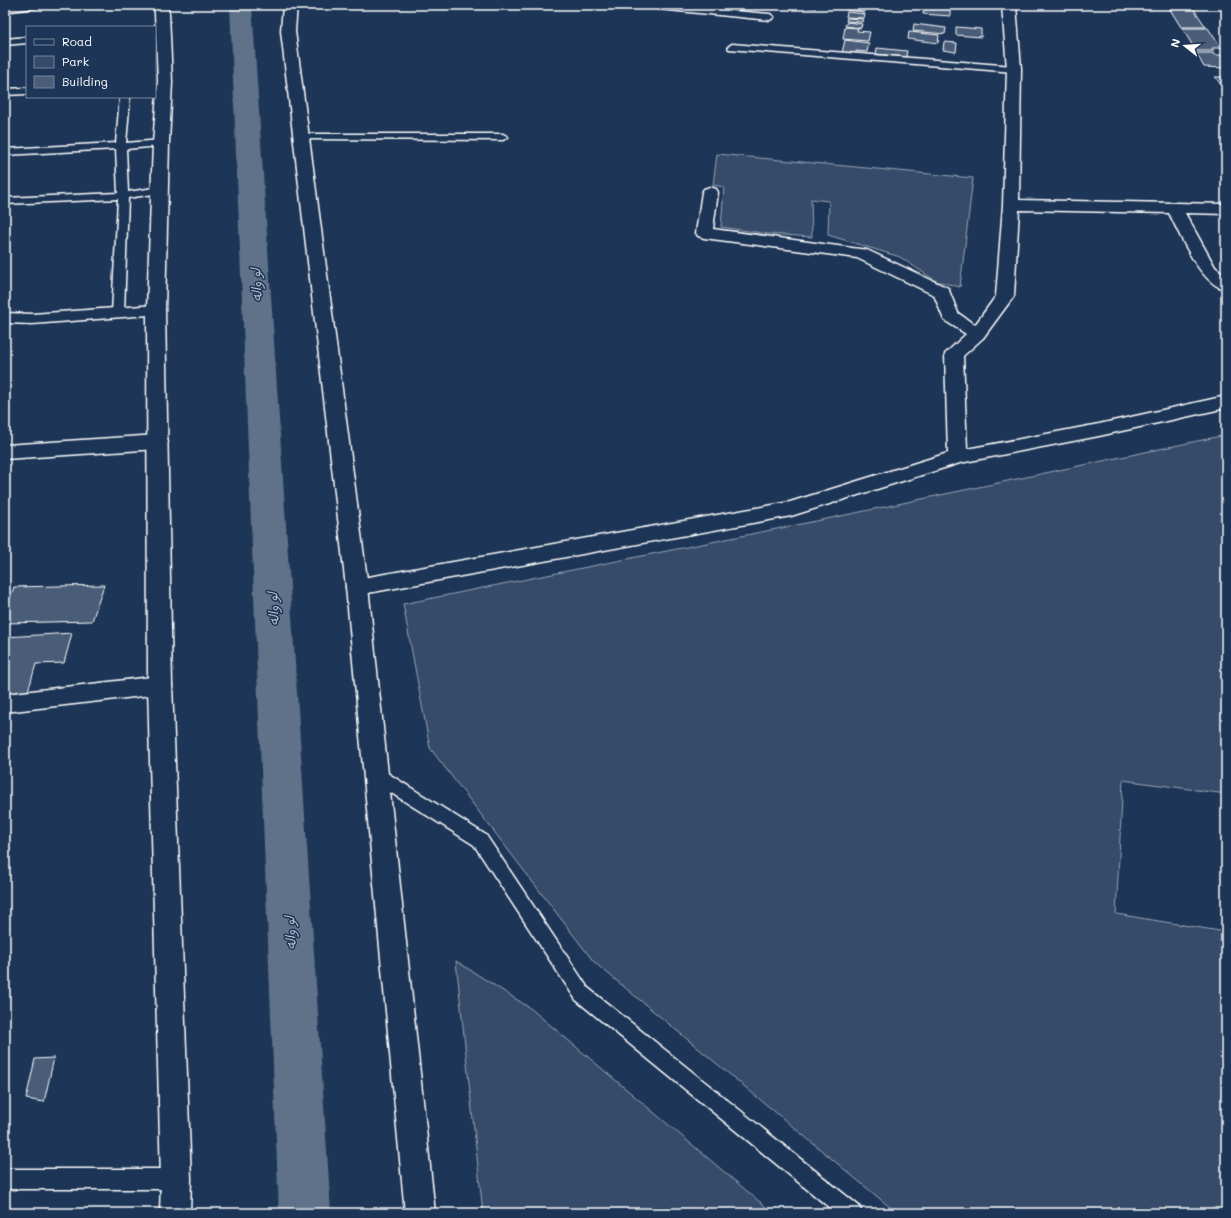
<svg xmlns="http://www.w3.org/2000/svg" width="1231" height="1218" viewBox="0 0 1231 1218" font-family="Mali,'Playpen Sans Arabic',sans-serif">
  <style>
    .green { fill: #364b69; stroke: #9aa5b4 }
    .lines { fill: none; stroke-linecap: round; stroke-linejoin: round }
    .canal { fill: #617289; fill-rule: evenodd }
    .building { fill: #4a5d79; stroke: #fff }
    .lane-casing { stroke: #fff; stroke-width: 3 }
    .street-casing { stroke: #fff; stroke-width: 3 }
    .secondary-casing { stroke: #fff; stroke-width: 3 }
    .lane { fill: #1d3557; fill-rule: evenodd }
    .street { fill: #1d3557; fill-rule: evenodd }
    .secondary { fill: #1d3557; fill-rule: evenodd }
    .labels { text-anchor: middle; stroke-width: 3; stroke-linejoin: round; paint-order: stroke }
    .water-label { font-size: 13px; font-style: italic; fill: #b8c0ca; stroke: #1d3557 }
  </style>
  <rect width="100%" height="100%" fill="#1d3557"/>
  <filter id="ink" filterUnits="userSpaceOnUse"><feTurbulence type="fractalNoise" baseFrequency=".025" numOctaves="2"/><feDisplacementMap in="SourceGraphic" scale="8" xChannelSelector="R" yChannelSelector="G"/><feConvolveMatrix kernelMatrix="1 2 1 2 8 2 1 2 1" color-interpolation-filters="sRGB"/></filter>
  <g filter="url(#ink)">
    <g class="green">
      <path d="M717 154 973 178 960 287 936 281 900 257 828 235 829 201 811 199 812 237 769 234 721 227 724 187 713 185Z"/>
      <path d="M1226 435V794L1123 780 1116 914 1226 932V1213H897L594 962 430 748 403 604 841 516Z"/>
      <path d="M456 961 530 1008 773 1213H483Z"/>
    </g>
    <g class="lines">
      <path class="canal" d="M230 5H252L331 1213H279Z"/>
    </g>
    <g class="building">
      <path d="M795 5H816V8L795 7Z"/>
      <path d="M924 5 950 7V16L923 14Z"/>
      <path d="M959 5H973V8L959 7Z"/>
      <path d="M1169 5H1226L1171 7Z"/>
      <path d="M847 6 864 8V12L846 10Z"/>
      <path d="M1169 8H1193L1206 27H1181Z"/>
      <path d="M847 12 865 14 864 18 846 17Z"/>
      <path d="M847 18 863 19 862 22 846 21Z"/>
      <path d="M847 22 862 24 861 28 845 26Z"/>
      <path d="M914 24 946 28 945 34 913 31Z"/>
      <path d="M845 27 858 28 857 31 870 32 868 41 843 39Z"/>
      <path d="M956 27 981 29V37L956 35Z"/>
      <path d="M1182 28H1208L1221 48H1212L1214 51H1196Z"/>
      <path d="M909 32 939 35 938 43 908 39Z"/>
      <path d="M845 40 869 43 867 52 856 51V54L842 53Z"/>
      <path d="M944 42 957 43 956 52 943 50Z"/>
      <path d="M877 48 907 51 906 57 876 54Z"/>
      <path d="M1196 53H1213L1214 55H1225L1226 68 1204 67Z"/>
      <path d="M1215 77H1226V91Z"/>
      <path d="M104 585 92 621 5 623V612L14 587Z"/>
      <path d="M72 633 64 663 36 664 26 698 5 699V637Z"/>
      <path d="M54 1058 44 1102 26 1099 35 1059Z"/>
    </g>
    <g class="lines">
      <g class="lane-casing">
        <g id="lane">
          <path d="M23 5H44L40 7 5 12V8Z"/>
          <path d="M634 5H665L770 14 774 17 770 20 638 7Z"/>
          <path d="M27 37V43L5 45V39Z"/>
          <path d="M732 44 1014 66 1018 69 1014 72 729 49 728 47Z"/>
          <path d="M27 88V94L5 95V89Z"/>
          <path d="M120 97H130L126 143 161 140 166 143 161 146 126 149 128 192 160 187 165 190 160 193 128 198 124 313 118 316 112 313 118 199 5 204V198L118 193 116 149 5 155V149L116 143Z"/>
          <path d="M301 134H503L508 137 503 140 298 139 296 137Z"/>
          <path d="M375 767 381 769 486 835 588 988 859 1206 862 1213H836L576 1000 474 845 369 779 367 774 369 769Z"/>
          <path d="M5 1169H176L183 1172 186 1179 183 1186 176 1189H5Z"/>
        </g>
      </g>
      <g class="street-casing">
        <g id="street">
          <path d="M1002 5H1016L1021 69 1019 200 1226 204V214L1185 213 1215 267 1226 276V290C1199 283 1181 236 1169 213L1019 210 1014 296 983 338 963 356 967 449 1099 424 1226 396V408L1099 436 960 463 791 516 357 595 349 593 346 587 349 581 357 579 790 502 948 453 945 354 966 334 944 320 934 295 857 258 704 238 698 236 696 233 702 192 704 189 710 187 716 189 718 192 713 229 867 250 948 288 958 313 975 325 996 296 1003 205 1007 69Z"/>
          <path d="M156 305 162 306 165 310 162 314 32 324 5 323V313L32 314Z"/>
          <path d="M158 435 165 437 168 442 165 447 158 449 5 459V445Z"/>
          <path d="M160 676 168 679 172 685 168 691 160 694 5 712V694Z"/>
        </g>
      </g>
      <g class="secondary-casing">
        <g id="secondary">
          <path d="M153 5H167L169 13 172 82 169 143 165 310 172 685 191 1179 190 1213H160L161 1179 148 685 147 310 153 143 158 82 155 13Z"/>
          <path d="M283 5H297L295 31 368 587 435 1213H405L346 587 281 31Z"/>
        </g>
      </g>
      <use href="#lane" class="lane"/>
      <use href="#street" class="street"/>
      <use href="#secondary" class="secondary"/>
    </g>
  </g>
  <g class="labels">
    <g class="water-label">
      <text transform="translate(256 285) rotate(-93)" y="5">لو واله</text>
      <text transform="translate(273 609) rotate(-93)" y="5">لو واله</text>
      <text transform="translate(290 933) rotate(-93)" y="5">لو واله</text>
    </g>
  </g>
  <rect width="1231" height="1218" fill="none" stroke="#1d3557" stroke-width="20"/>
  <rect x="10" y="10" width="1211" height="1198" fill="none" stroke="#fff" stroke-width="1.5" filter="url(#ink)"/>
  <rect x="26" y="26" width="130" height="72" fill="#1d3557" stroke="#77869a"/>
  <rect x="34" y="39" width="20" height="6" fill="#1d3557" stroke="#77869a"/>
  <text x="62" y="46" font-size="12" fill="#ffffff">Road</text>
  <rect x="34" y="56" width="20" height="12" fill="#364b69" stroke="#77869a"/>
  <text x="62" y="66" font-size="12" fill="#ffffff">Park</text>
  <rect x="34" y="76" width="20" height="12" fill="#4a5d79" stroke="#77869a"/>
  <text x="62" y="86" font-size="12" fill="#ffffff">Building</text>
  <g transform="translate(1185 46) rotate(287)" stroke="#1d3557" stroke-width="3" paint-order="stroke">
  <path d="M0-3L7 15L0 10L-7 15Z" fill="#ffffff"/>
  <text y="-6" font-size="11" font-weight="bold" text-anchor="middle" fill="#ffffff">N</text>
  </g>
</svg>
